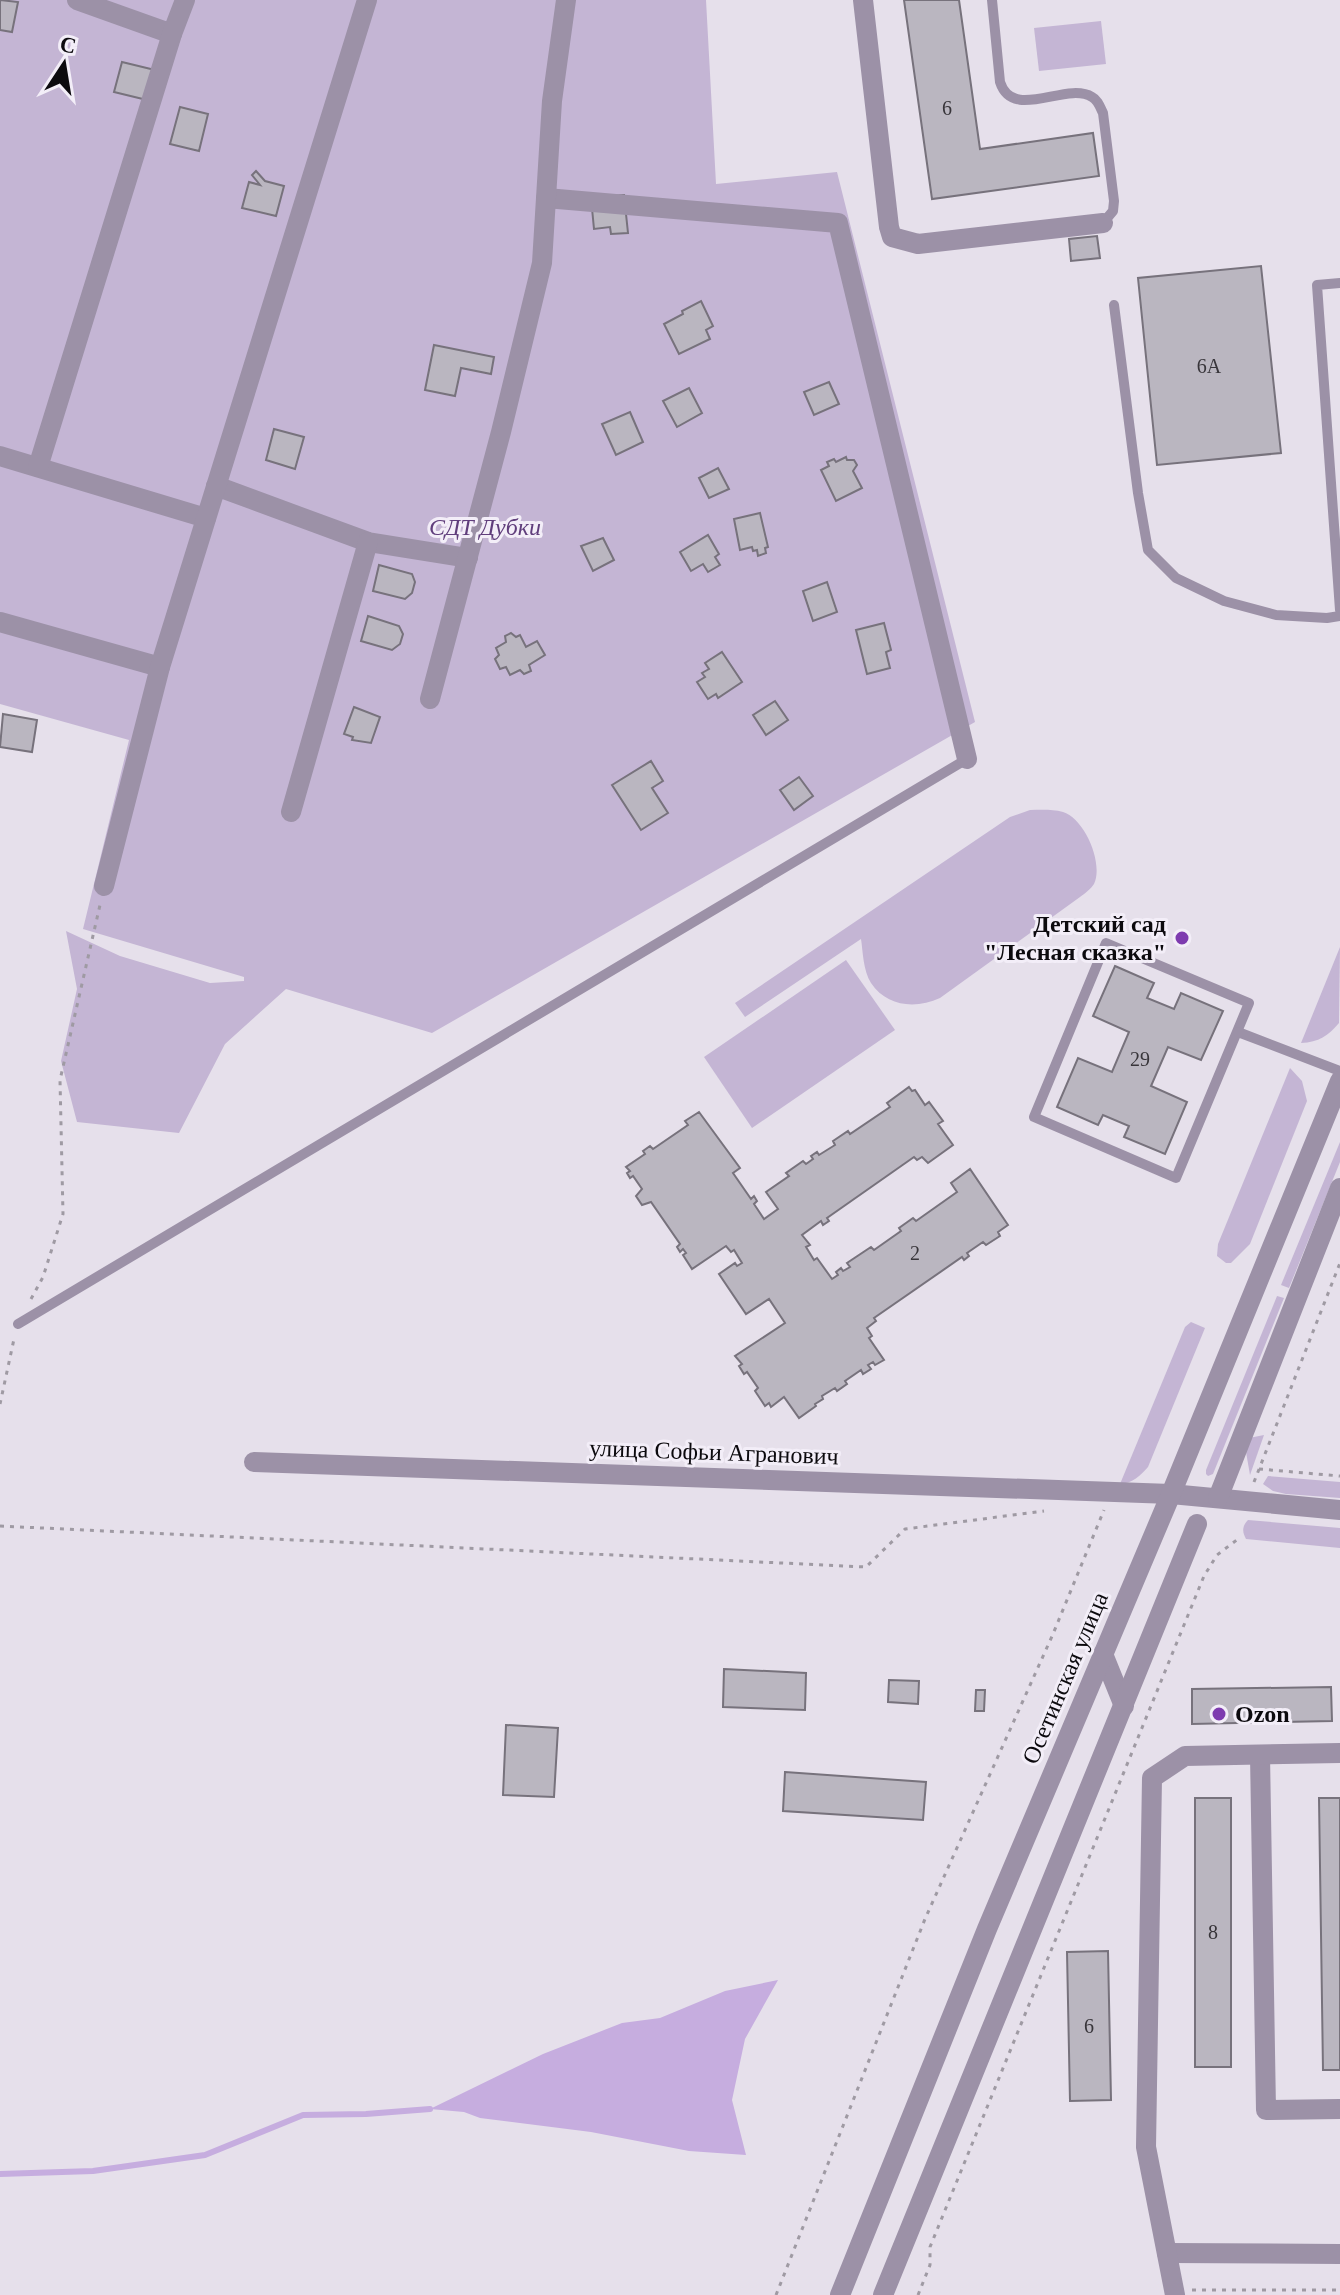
<svg xmlns="http://www.w3.org/2000/svg" width="1340" height="2295" viewBox="0 0 1340 2295" font-family="Georgia,serif">
  <style>
    .green { fill: #c4b5d4 }
    .water { fill: #c6addf }
    .lines { fill: none; stroke-linecap: round; stroke-linejoin: round }
    .stream { stroke: #c6addf; stroke-width: 6 }
    .building { fill: #bab6c0; stroke: #77727c; stroke-width: 2 }
    .path { stroke: #9f9aa3; stroke-width: 3; stroke-dasharray: 4 6; stroke-linecap: butt }
    .lane { stroke: #9c91a7; stroke-width: 10 }
    .street { stroke: #9c91a7; stroke-width: 20 }
    .poi-dot { fill: #7e3baf; stroke: #f3eef8; stroke-width: 3 }
    .labels { text-anchor: middle; stroke-width: 6; stroke-linejoin: round; paint-order: stroke }
    .number-label { font-size: 20px; fill: #38353a }
    .park-label { font-size: 24px; font-style: italic; fill: #603e7c; stroke: #f3eef8 }
    .poi-label { font-size: 24px; font-weight: bold; fill: #0c0a0e; stroke: #f3eef8; text-anchor: end }
    .street-label { font-size: 24px; fill: #0c0a0e; stroke: #f3eef8 }
  </style>
  <rect width="100%" height="100%" fill="#e6e0eb"/>
  <g class="green">
    <path d="M0 0H706L716 184 837 172 975 722 432 1033 286 989 225 1044 179 1133 77 1122 61 1061 77 989 66 931 120 956 210 983 244 981V977L83 929 129 740 0 704Z"/>
    <path d="M1101 21 1106 64 1039 71 1034 28Z"/>
    <path d="M1030 810C1040 810 1052 809 1063 812 1084 818 1104 863 1094 884 1091 889 1084 894 1080 897L940 998C916 1009 887 1007 871 983 863 970 863 952 861 939L745 1017 735 1003 1010 817Z"/>
    <path d="M1340 947 1339 1023C1328 1036 1319 1042 1301 1043Z"/>
    <path d="M846 960 895 1030 752 1128 704 1057Z"/>
    <path d="M1290 1068 1302 1081 1307 1101 1250 1244 1231 1263H1226L1217 1256 1218 1244Z"/>
    <path d="M1340 1142V1162L1289 1288 1281 1285Z"/>
    <path d="M1277 1296 1284 1298 1213 1474 1208 1476 1206 1474V1470Z"/>
    <path d="M1191 1322 1205 1328 1148 1467C1140 1476 1133 1483 1120 1484L1185 1327Z"/>
    <path d="M1264 1435 1250 1475 1246 1452 1249 1438Z"/>
    <path d="M1268 1476 1340 1482V1498L1286 1494 1273 1491 1263 1484Z"/>
    <path d="M1248 1520 1340 1528V1548L1246 1539C1242 1532 1242 1526 1248 1520Z"/>
  </g>
  <path class="water" d="M778 1980 745 2039 732 2100 746 2155 689 2151 591 2132 480 2118 464 2112 430 2109 543 2054 622 2023 660 2018 725 1991Z"/>
  <g class="lines">
    <path class="stream" d="M0 2174 93 2171 205 2155 303 2115 366 2114 430 2109"/>
  </g>
  <g class="building">
    <path d="M0 0 18 2 12 32 0 30Z"/>
    <path d="M904 0H959L980 149 1093 133 1099 176 932 199Z"/>
    <path d="M122 62 155 70 147 100 114 92Z"/>
    <path d="M180 107 208 114 199 151 170 144Z"/>
    <path d="M256 171 265 181 284 186 276 216 242 208 249 182 260 185 252 175Z"/>
    <path d="M624 195 628 233 611 234 610 227 594 229 591 198Z"/>
    <path d="M1097 236 1100 258 1071 261 1069 239Z"/>
    <path d="M1261 266 1281 453 1157 465 1138 278Z"/>
    <path d="M701 301 713 326 706 330 710 339 679 354 664 324 683 314 682 311Z"/>
    <path d="M434 345 494 357 491 374 461 368 455 396 425 390Z"/>
    <path d="M829 382 839 404 814 415 804 392Z"/>
    <path d="M689 388 702 413 677 427 663 401Z"/>
    <path d="M630 412 643 442 616 455 602 424Z"/>
    <path d="M274 429 304 437 295 469 266 460Z"/>
    <path d="M846 457 847 460H854L857 465 853 471 862 488 836 501 821 470 829 466 827 462 834 459 836 462Z"/>
    <path d="M718 468 729 489 709 498 699 478Z"/>
    <path d="M760 513 768 547 765 548 766 553 758 556 757 550 753 551 752 547 740 550 734 519Z"/>
    <path d="M708 535 719 554 715 557 720 565 708 572 703 564 691 571 680 552Z"/>
    <path d="M603 538 614 560 593 571 581 546Z"/>
    <path d="M379 565 412 574 415 582 412 593 405 599 373 591Z"/>
    <path d="M827 582 837 612 813 621 803 591Z"/>
    <path d="M368 616 399 626 403 634 400 644 392 650 361 641Z"/>
    <path d="M884 623 891 650 886 652 890 668 867 674 856 630Z"/>
    <path d="M511 633 516 637 520 635 526 647 537 641 545 655 529 665 531 671 524 674 520 670 510 675 506 667 500 669 495 659 499 655 496 648 506 642 505 636Z"/>
    <path d="M722 652 742 682 718 698 716 694 708 699 697 682 705 677 702 673 709 669 705 663Z"/>
    <path d="M775 701 788 720 766 735 753 715Z"/>
    <path d="M354 707 380 717 371 743 352 740 353 737 344 734Z"/>
    <path d="M3 714 37 720 32 752 0 747Z"/>
    <path d="M651 761 663 781 652 788 668 813 641 830 612 785Z"/>
    <path d="M799 777 813 796 794 810 780 790Z"/>
    <path d="M1115 966 1154 983 1147 998 1174 1009 1181 993 1223 1011 1201 1060 1168 1047 1151 1086 1187 1102 1165 1154 1124 1137 1129 1126 1103 1115 1098 1125 1057 1107 1078 1058 1112 1072 1129 1032 1093 1016Z"/>
    <path d="M909 1087 912 1091 915 1090 925 1105 929 1102 943 1121 938 1124 953 1145 928 1163 922 1157 917 1160 914 1157 827 1218 829 1221 823 1225 821 1221 802 1235 810 1245 806 1247 814 1260 817 1258 832 1279 838 1275 836 1272 841 1268 843 1271 850 1267 847 1263 871 1247 874 1250 901 1231 899 1228 913 1218 916 1221 957 1192 951 1183 970 1169 1008 1225 998 1232 1000 1236 986 1245 983 1242 967 1253 969 1256 964 1260 962 1257 874 1318 876 1321 867 1328 872 1336 869 1338 884 1360 875 1365 873 1362 868 1365 871 1369 863 1374 861 1370 845 1381 847 1384 837 1391 835 1388 822 1396 823 1399 815 1404 816 1406 799 1418 784 1397 771 1407 769 1403 765 1406 755 1391 758 1388 747 1372 744 1374 739 1366 742 1364 735 1356 785 1323 769 1299 746 1314 719 1274 735 1263 737 1266 742 1263 734 1250 731 1252 726 1246 692 1269 683 1255 686 1253 683 1249 680 1252 677 1247 680 1244 651 1202 642 1205 636 1196 642 1189 633 1176 630 1178 627 1173 630 1171 626 1167 645 1154 643 1151 650 1146 653 1149 688 1125 685 1121 699 1112 740 1168 733 1173 751 1199 754 1196 757 1201 754 1204 764 1219 778 1209 766 1192 789 1176 786 1173 803 1161 806 1164 813 1159 811 1156 817 1152 819 1155 835 1145 833 1141 848 1131 850 1134 890 1107 887 1103Z"/>
    <path d="M724 1669 806 1673 805 1710 723 1707Z"/>
    <path d="M889 1680 919 1681 918 1704 888 1702Z"/>
    <path d="M1331 1687 1332 1721 1192 1724V1689Z"/>
    <path d="M976 1690H985L984 1711H975Z"/>
    <path d="M506 1725 558 1728 554 1797 503 1795Z"/>
    <path d="M785 1772 926 1782 923 1820 783 1811Z"/>
    <rect x="1195" y="1798" width="36" height="269"/>
    <path d="M1319 1798H1340V2070H1323Z"/>
    <path d="M1108 1951 1111 2100 1070 2101 1067 1952Z"/>
  </g>
  <g class="lines">
    <g class="path">
      <path d="M31 1299 43 1277 63 1214 60 1080 100 905"/>
      <path d="M0 1404 14 1339"/>
      <path d="M1259 1469 1340 1476"/>
      <path d="M1254 1482 1340 1263"/>
      <path d="M0 1526 866 1567 905 1529 1044 1511"/>
      <path d="M1192 2290H1340"/>
      <path d="M776 2295 925 1919 1053 1634 1104 1510"/>
      <path d="M918 2295 930 2265V2247L1204 1576 1217 1555 1238 1539"/>
    </g>
    <g class="lane">
      <path d="M992 0 1000 82C1013 122 1066 81 1092 97 1098 100 1100 107 1103 113L1114 201 1113 211 1103 223"/>
      <path d="M1340 283 1317 285 1340 610"/>
      <path d="M1114 305 1138 493 1148 550 1176 578 1224 601 1276 615 1327 618 1340 616"/>
      <path d="M1106 943 1249 1003 1176 1178 1034 1117Z"/>
      <path d="M1238 1032 1340 1071"/>
      <path d="M18 1324 967 759"/>
    </g>
    <g class="street">
      <path d="M77 0 172 34"/>
      <path d="M863 0 889 227 892 237 918 244 1103 223"/>
      <path d="M546 198 838 223 967 759"/>
      <path d="M0 456 206 518"/>
      <path d="M38 467 172 34 185 0"/>
      <path d="M216 486 368 542 468 558"/>
      <path d="M0 622 160 667"/>
      <path d="M430 699 501 432 542 263 552 101 566 0"/>
      <path d="M291 812 368 542"/>
      <path d="M104 886 160 667 367 0"/>
      <path d="M254 1462 1171 1494 1340 1510"/>
      <path d="M1218 1498 1340 1188"/>
      <path d="M1103 1654 1124 1706"/>
      <path d="M1260 1755 1266 2110 1340 2109"/>
      <path d="M1167 2253 1340 2254"/>
      <path d="M840 2295 987 1929 1171 1494 1340 1081"/>
      <path d="M883 2295 1197 1524"/>
      <path d="M1175 2295 1146 2147 1152 1778 1185 1756 1340 1753"/>
    </g>
  </g>
  <g class="poi-dot">
    <circle cx="1182" cy="938" r="8"/>
    <circle cx="1219" cy="1714" r="8"/>
  </g>
  <g class="labels">
    <g class="number-label">
      <text x="947" y="115">6</text>
      <text x="1209" y="373">6А</text>
      <text x="1140" y="1066">29</text>
      <text x="915" y="1260">2</text>
      <text x="1213" y="1939">8</text>
      <text x="1089" y="2033">6</text>
    </g>
    <g class="park-label">
      <text x="485" y="535">СДТ Дубки</text>
    </g>
    <g class="poi-label">
      <text x="1166" y="932">Детский сад<tspan x="1166" dy="28">"Лесная сказка"</tspan></text>
      <text x="1235" y="1722" text-anchor="start">Ozon</text>
    </g>
    <g class="street-label">
      <text transform="translate(714 1452) rotate(2)" y="8">улица Софьи Агранович</text>
      <text transform="translate(1065 1678) rotate(-67)" y="8">Осетинская улица</text>
    </g>
  </g>
  <g transform="translate(64 64) rotate(12)" stroke="#f3eef8" stroke-width="6" paint-order="stroke">
  <path d="M0-6L14 30L0 20L-14 30Z" fill="#0c0a0e"/>
  <text y="-12" font-size="22" font-weight="bold" text-anchor="middle" fill="#0c0a0e">С</text>
  </g>
</svg>
